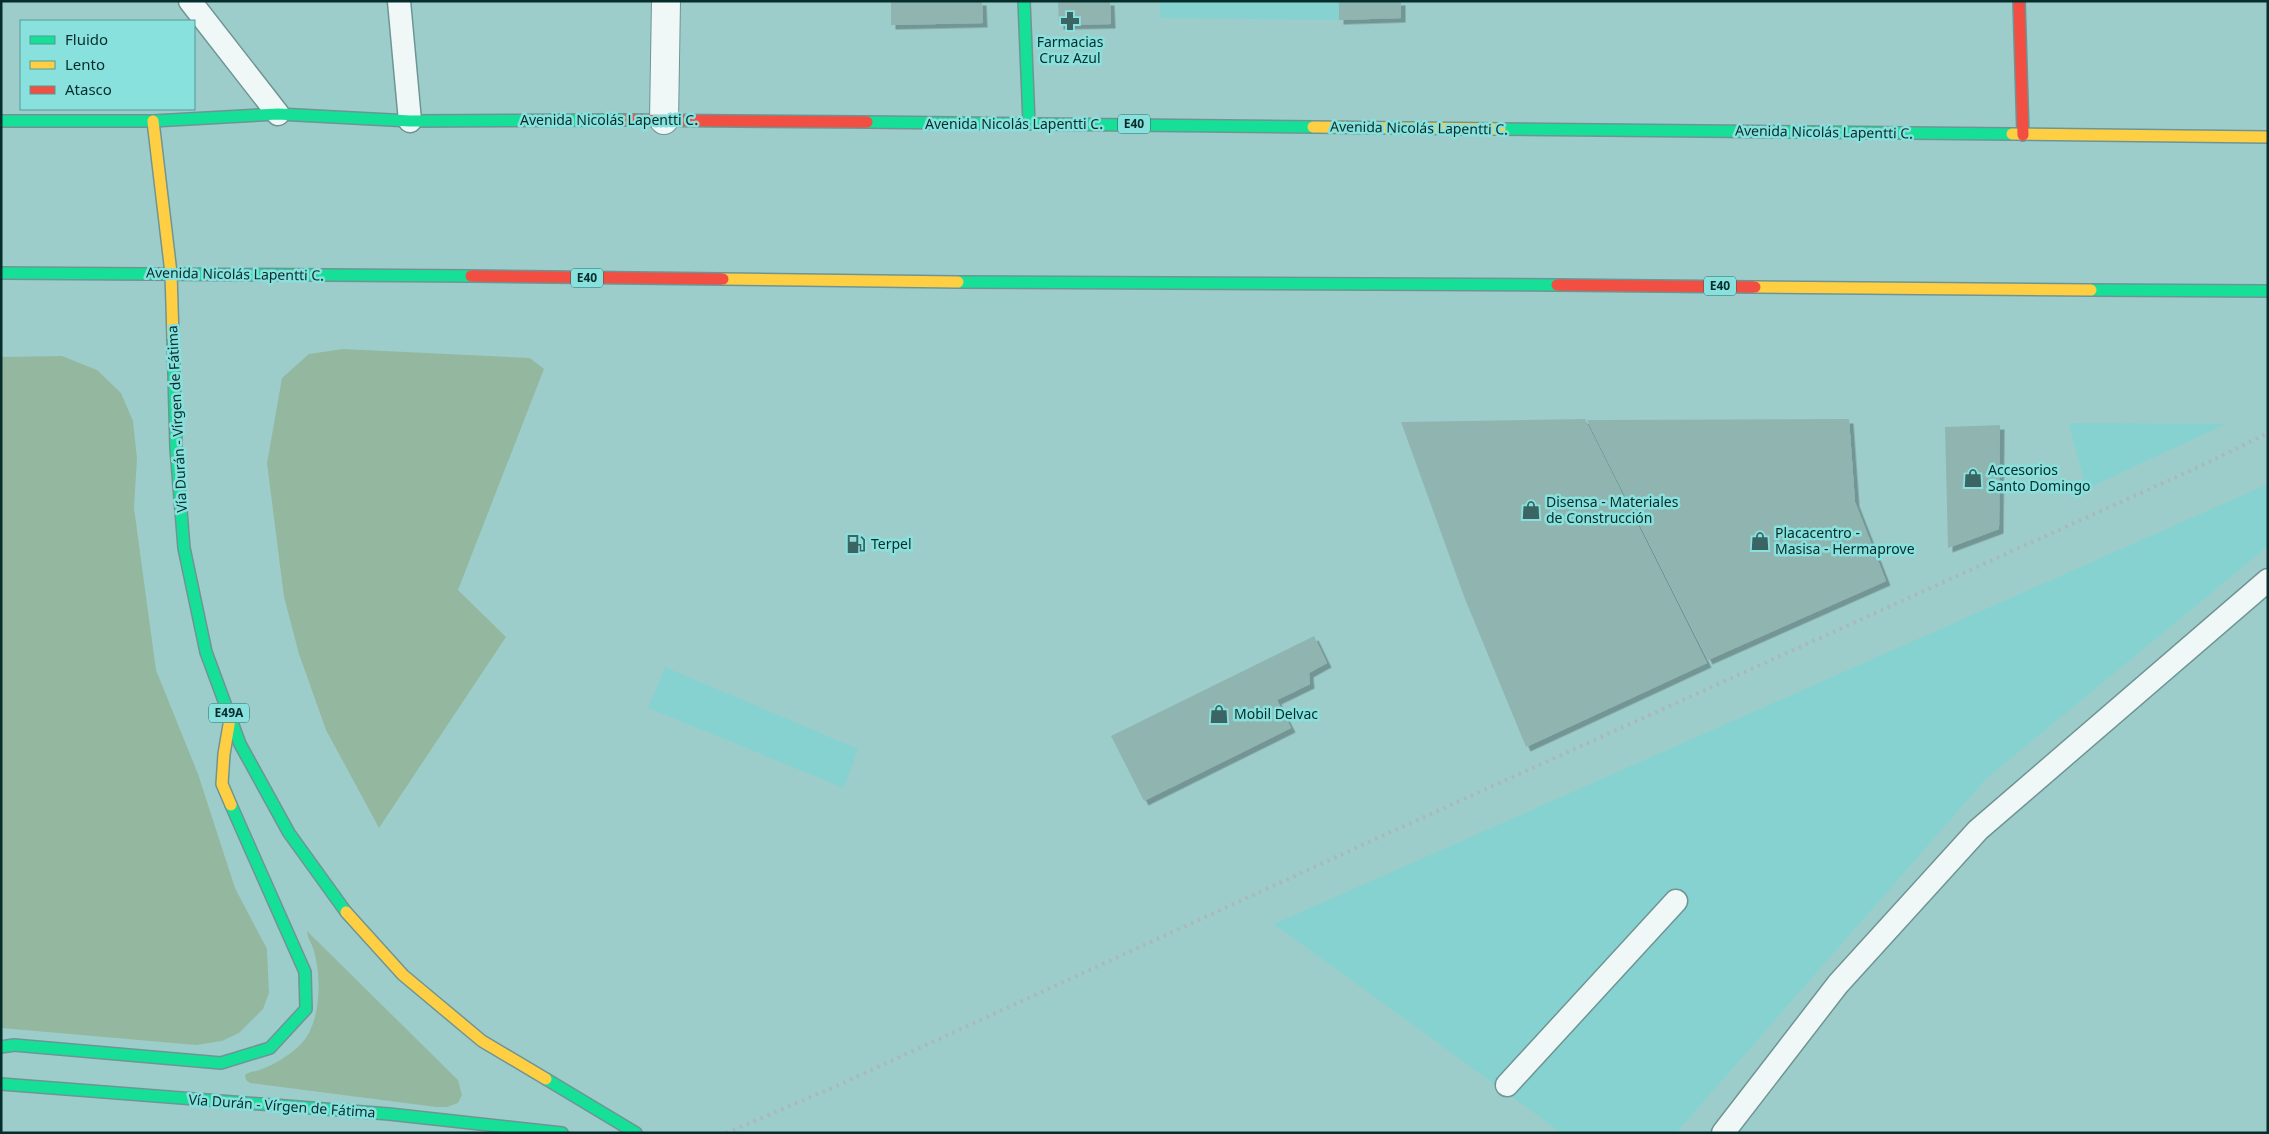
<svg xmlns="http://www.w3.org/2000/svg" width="2269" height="1134" viewBox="0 0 2269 1134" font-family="'Noto Sans',sans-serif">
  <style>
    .built { fill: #86d2d0 }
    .green { fill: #94b89f }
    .building { fill: #90b5b0; filter: url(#shadow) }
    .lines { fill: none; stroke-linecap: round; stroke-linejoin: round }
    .lane-casing { stroke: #6e9594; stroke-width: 25 }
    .street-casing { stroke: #6e9594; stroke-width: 30 }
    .fast-casing { stroke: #6e9594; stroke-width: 14 }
    .slow-casing { stroke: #6e9594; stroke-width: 14 }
    .jam-casing { stroke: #6e9594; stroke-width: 14 }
    .lane { stroke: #f0f8f7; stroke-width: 22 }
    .street { stroke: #f0f8f7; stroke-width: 28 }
    .fast { stroke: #16e098; stroke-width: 11 }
    .slow { stroke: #ffcf43; stroke-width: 11 }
    .jam { stroke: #f24e42; stroke-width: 11 }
    .rail { stroke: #aab8b7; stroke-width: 4; stroke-dasharray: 2.5 5; stroke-linecap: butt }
    .labels { text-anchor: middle; stroke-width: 5; stroke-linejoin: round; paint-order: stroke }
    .shield { fill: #89e1dd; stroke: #2d6361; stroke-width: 1 }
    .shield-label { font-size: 12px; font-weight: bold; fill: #052d2c }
    .poi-label { font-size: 14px; fill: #052d2c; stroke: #89e1dd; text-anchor: start }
    .street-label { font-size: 14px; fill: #052d2c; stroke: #89e1dd }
  </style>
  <defs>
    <filter id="shadow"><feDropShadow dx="4.5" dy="4.5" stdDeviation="0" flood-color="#0004"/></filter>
  </defs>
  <rect width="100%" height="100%" fill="#9dcdcb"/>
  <g class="built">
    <path d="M1160 1H1339V20L1160 18Z"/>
    <path d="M2069 423 2226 424 2086 489Z"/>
    <path d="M2268 484V546L1986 779 1676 1133H1562L1274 924Z"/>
    <path d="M665 667 858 749 844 788 648 708Z"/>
  </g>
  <g class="green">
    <path d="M343 349 530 358 544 369 458 590 506 637 379 828 326 730 299 654 284 597 267 463 282 378 309 354Z"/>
    <path d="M62 356 97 370 121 393 133 421 137 458 134 508 156 670 198 774 235 888 267 949 269 993 263 1009 239 1033 222 1041 196 1045 1 1028V357Z"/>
    <path d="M307 931 458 1080 462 1095 458 1103 447 1107H436L250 1083 246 1080 245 1075C250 1071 256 1072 262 1069 275 1064 288 1056 298 1047 322 1026 322 976 313 948 311 942 307 937 307 931Z"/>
  </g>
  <g class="building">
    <path d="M891 1H982L983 23 891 25Z"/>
    <path d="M1058 1H1110L1111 24 1059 25Z"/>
    <path d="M1339 1H1401V18L1339 20Z"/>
    <path d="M1585 419 1707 663 1526 747 1465 599 1401 422Z"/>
    <path d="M1849 419 1855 502 1886 581 1708 660 1587 420Z"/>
    <path d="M2000 425 1999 529 1948 548 1945 427Z"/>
    <path d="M1314 636 1327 663 1309 673 1310 684 1277 700 1291 728 1144 801 1111 736Z"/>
  </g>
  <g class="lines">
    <g class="lane-casing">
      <g id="lane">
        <path d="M190 1 278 114"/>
        <path d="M399 1 410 121"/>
        <path d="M1507 1085 1676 901"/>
        <path d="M1723 1133 1838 984 1978 830 2268 580"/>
      </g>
    </g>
    <g class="street-casing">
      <path id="street" d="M664 120 666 1"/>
    </g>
    <g class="fast-casing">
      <g id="fast">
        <path d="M1024 1 1029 123"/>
        <path d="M1 121H153L278 114 410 121 625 120"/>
        <path d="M867 122 1313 127"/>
        <path d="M1500 129 2012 134"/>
        <path d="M1 273 471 276"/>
        <path d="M958 282 1557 285"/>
        <path d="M2091 290 2268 291"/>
        <path d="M173 338 176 448 184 548 206 652 240 744 289 833 346 912"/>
        <path d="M1 1047 14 1045 221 1063 270 1048 306 1009 305 972 231 805"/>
        <path d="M546 1079 636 1133"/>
        <path d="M1 1084 389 1114 562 1133"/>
      </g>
    </g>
    <g class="slow-casing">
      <g id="slow">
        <path d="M153 121 171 273 173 338"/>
        <path d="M1313 127 1500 129"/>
        <path d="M2012 134 2268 137"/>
        <path d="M723 279 958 282"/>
        <path d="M1755 287 2091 290"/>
        <path d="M230 719 224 754 222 784 231 805"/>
        <path d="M346 912 403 975 482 1041 546 1079"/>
      </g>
    </g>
    <g class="jam-casing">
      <g id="jam">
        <path d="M2019 1 2023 135"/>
        <path d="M625 120 867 122"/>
        <path d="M471 276 723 279"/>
        <path d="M1557 285 1755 287"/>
      </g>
    </g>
    <use href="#lane" class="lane"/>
    <use href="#street" class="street"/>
    <use href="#fast" class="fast"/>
    <use href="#slow" class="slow"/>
    <use href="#jam" class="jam"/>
    <path class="rail" d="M726 1133 832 1088 1360 846 2207 463 2268 433"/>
  </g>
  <defs>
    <g id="pharmacy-bare" transform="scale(1.5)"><path d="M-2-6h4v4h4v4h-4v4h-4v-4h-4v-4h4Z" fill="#3a6564" stroke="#89e1dd" stroke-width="2.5" paint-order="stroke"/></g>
    <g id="shop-bare" transform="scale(1.5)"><path d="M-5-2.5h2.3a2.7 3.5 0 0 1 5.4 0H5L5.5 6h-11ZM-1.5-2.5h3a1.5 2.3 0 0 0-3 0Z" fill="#3a6564" stroke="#89e1dd" stroke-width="2.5" paint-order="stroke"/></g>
    <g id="fuel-bare" transform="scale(1.5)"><path d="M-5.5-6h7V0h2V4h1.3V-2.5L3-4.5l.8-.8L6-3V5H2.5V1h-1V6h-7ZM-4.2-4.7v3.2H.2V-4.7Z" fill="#3a6564" stroke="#89e1dd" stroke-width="2.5" paint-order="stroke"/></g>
  </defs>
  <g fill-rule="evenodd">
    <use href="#pharmacy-bare" x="1070" y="21"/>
    <use href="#shop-bare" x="1973" y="478"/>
    <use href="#shop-bare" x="1531" y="510"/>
    <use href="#shop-bare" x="1760" y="541"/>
    <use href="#fuel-bare" x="856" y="544"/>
    <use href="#shop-bare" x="1219" y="714"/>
  </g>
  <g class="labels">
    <g class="shield">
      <rect x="1118" y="114.5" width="32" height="19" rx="4"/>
      <rect x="571" y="268.5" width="32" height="19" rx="4"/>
      <rect x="1704" y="276.5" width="32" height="19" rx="4"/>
      <rect x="209" y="703.5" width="40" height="19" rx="4"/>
    </g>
    <g class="shield-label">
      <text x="1134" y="128">E40</text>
      <text x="587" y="282">E40</text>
      <text x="1720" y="290">E40</text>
      <text x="229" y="717">E49A</text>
    </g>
    <g class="poi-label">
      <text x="1070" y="47" text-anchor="middle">Farmacias<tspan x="1070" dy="16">Cruz Azul</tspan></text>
      <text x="1988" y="475">Accesorios<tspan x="1988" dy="16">Santo Domingo</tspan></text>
      <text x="1546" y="507">Disensa - Materiales<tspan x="1546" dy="16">de Construcción</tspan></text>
      <text x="1775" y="538">Placacentro -<tspan x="1775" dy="16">Masisa - Hermaprove</tspan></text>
      <text x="871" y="549">Terpel</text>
      <text x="1234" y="719">Mobil Delvac</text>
    </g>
    <g class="street-label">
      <text x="609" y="125">Avenida Nicolás Lapentti C.</text>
      <text x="1014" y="129">Avenida Nicolás Lapentti C.</text>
      <text transform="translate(1419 128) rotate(1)" y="5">Avenida Nicolás Lapentti C.</text>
      <text transform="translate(1824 132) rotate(1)" y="5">Avenida Nicolás Lapentti C.</text>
      <text transform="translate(235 274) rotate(1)" y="5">Avenida Nicolás Lapentti C.</text>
      <text transform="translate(177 419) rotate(-93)" y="5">Vía Durán - Vírgen de Fátima</text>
      <text transform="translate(282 1106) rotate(4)" y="5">Vía Durán - Vírgen de Fátima</text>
    </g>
  </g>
  <rect width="2269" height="1134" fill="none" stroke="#052d2c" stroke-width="5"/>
  <rect x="20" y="20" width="175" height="90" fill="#89e1dd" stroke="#549996"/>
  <rect x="30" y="36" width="25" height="8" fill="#16e098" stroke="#549996"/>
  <text x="65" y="45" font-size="15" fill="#052d2c">Fluido</text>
  <rect x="30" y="61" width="25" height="8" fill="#ffcf43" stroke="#549996"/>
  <text x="65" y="70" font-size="15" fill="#052d2c">Lento</text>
  <rect x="30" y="86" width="25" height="8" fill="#f24e42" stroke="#549996"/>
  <text x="65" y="95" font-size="15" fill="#052d2c">Atasco</text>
</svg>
